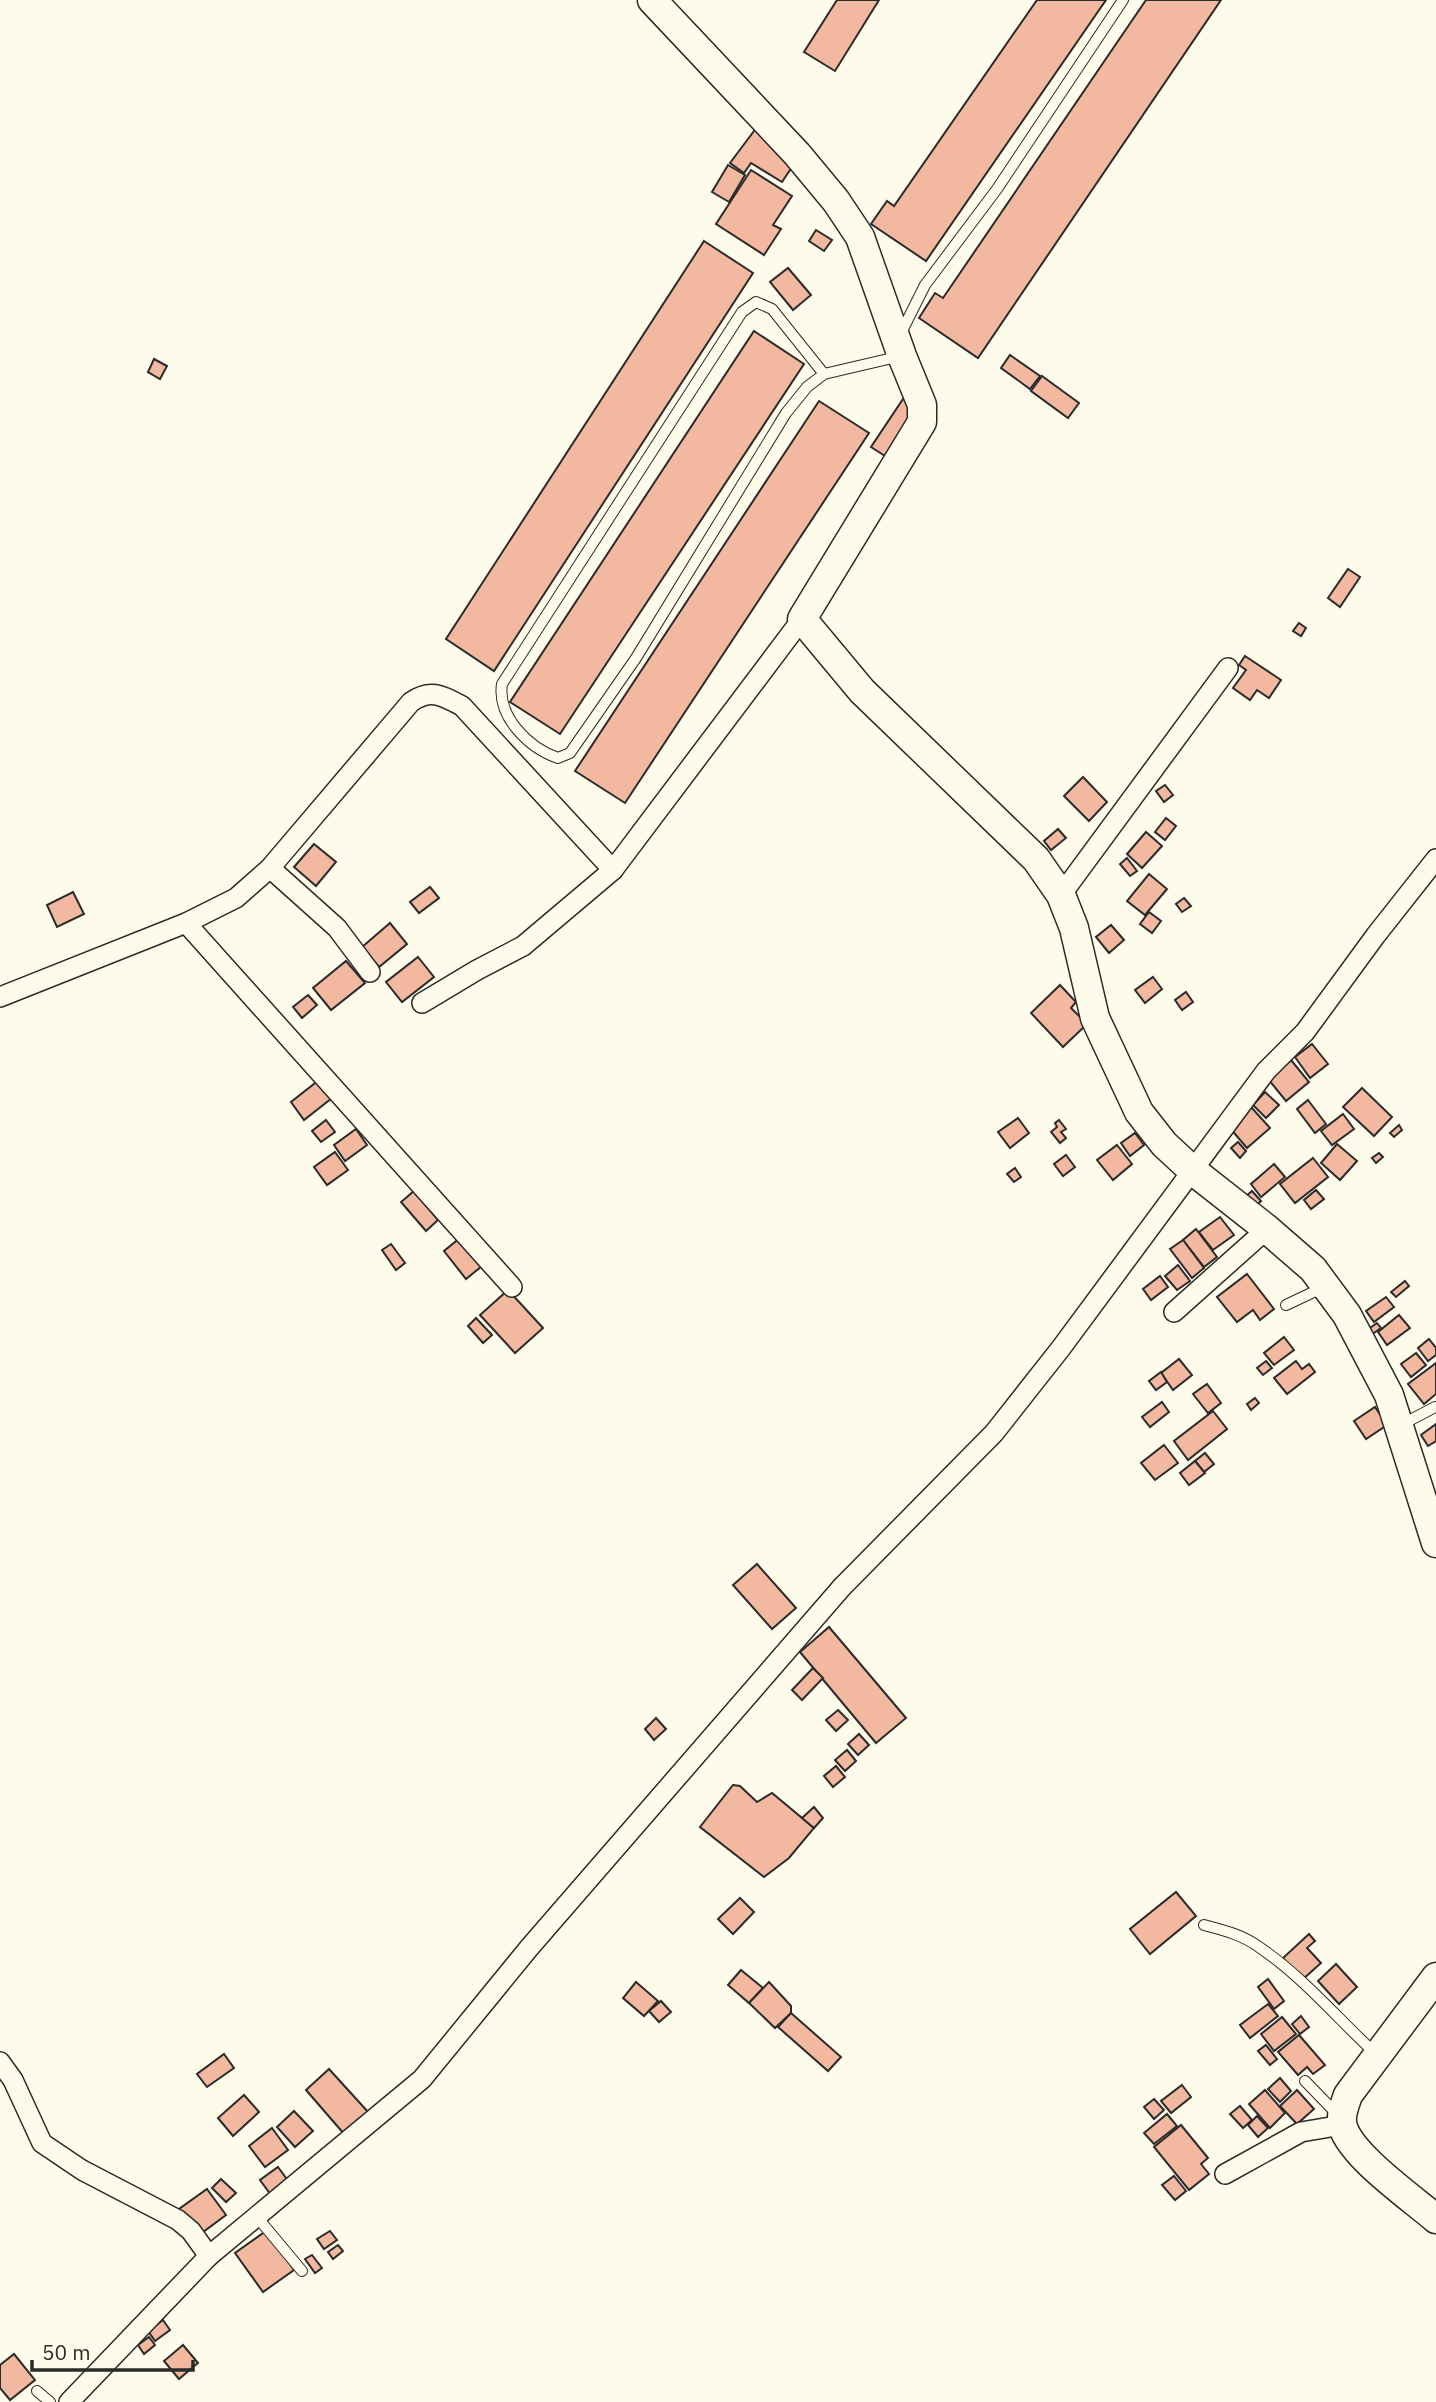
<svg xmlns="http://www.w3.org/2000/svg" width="1436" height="2402" viewBox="0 0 1436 2402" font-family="'IBM Plex Sans',sans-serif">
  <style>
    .building { fill: #f2b8a0; stroke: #2b2b2b; stroke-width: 2 }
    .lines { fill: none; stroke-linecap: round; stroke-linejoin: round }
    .lane-casing { stroke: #2b2b2b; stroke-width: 12 }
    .street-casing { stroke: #2b2b2b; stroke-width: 22 }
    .secondary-casing { stroke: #2b2b2b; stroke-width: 31 }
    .lane { stroke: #fdfbea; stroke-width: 10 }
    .street { stroke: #fdfbea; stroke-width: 19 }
    .secondary { stroke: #fdfbea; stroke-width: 28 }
  </style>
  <rect width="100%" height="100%" fill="#fdfbea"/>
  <g class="building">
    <path d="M837 0H879L835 71 804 52Z"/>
    <path d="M1037 0H1106L926 261 871 224 887 201 894 206Z"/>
    <path d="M1146 0H1221L978 358 919 318 935 293 943 298Z"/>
    <path d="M757 127 792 167 782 182 751 163 744 173 730 163Z"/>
    <path d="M728 165 745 175 729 202 712 192Z"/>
    <path d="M751 170 792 196 773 225 781 229 764 255 716 224Z"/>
    <path d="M816 230 832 240 824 251 809 241Z"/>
    <path d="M704 241 753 273 494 671 446 639Z"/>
    <path d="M788 268 811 295 793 310 770 282Z"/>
    <path d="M754 331 804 364 560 734 510 702Z"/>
    <path d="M1010 355 1040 376 1030 389 1001 368Z"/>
    <path d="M154 359 167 366 160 379 148 372Z"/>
    <path d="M1042 376 1079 403 1068 418 1031 391Z"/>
    <path d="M903 399 918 409 885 456 871 447Z"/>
    <path d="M819 401 869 433 625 803 575 771Z"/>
    <path d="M1348 569 1360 577 1340 607 1328 598Z"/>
    <path d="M1299 623 1306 628 1301 636 1293 631Z"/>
    <path d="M1245 656 1281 680 1269 698 1257 690 1250 700 1233 688 1246 670 1239 665Z"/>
    <path d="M1083 777 1107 802 1089 821 1064 796Z"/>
    <path d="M1165 785 1173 795 1164 802 1156 791Z"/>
    <path d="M1166 818 1176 826 1165 840 1155 832Z"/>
    <path d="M1058 829 1066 838 1051 850 1044 841Z"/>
    <path d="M1146 832 1162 846 1142 868 1127 854Z"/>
    <path d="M314 844 336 862 316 886 294 867Z"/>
    <path d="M1127 858 1137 871 1130 876 1120 864Z"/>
    <path d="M1149 874 1167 889 1145 915 1127 901Z"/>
    <path d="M430 887 439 898 419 913 410 902Z"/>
    <path d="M73 892 84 914 57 927 47 905Z"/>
    <path d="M1184 898 1191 906 1182 912 1176 904Z"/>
    <path d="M1149 912 1161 921 1152 933 1140 924Z"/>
    <path d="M390 923 407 944 379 967 362 947Z"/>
    <path d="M1111 925 1124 940 1109 953 1096 937Z"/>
    <path d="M418 957 434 977 402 1002 386 982Z"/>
    <path d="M346 961 365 983 331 1010 313 988Z"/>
    <path d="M1153 977 1162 989 1145 1003 1135 990Z"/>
    <path d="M1060 985 1076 1002 1071 1008 1087 1024 1063 1047 1031 1013Z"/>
    <path d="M1186 992 1193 1002 1182 1010 1175 1000Z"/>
    <path d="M308 995 317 1005 302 1018 293 1007Z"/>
    <path d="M1312 1044 1328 1064 1310 1078 1295 1057Z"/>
    <path d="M1291 1060 1309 1082 1286 1101 1268 1079Z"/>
    <path d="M319 1080 332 1098 304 1120 291 1102Z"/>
    <path d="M1362 1088 1392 1117 1374 1136 1343 1107Z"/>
    <path d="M1265 1092 1279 1105 1266 1118 1253 1105Z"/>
    <path d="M1308 1100 1326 1124 1315 1133 1297 1109Z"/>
    <path d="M1251 1107 1270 1128 1247 1148 1229 1127Z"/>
    <path d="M1343 1114 1354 1129 1332 1145 1321 1131Z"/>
    <path d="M1018 1118 1029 1133 1010 1148 998 1132Z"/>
    <path d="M326 1120 335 1132 321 1142 312 1131Z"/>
    <path d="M1059 1120 1066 1129 1061 1132 1066 1138 1060 1143 1051 1132 1057 1127 1055 1123Z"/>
    <path d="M1399 1125 1402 1130 1394 1137 1390 1133Z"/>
    <path d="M356 1129 367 1145 345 1161 334 1145Z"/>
    <path d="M1135 1133 1144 1145 1130 1156 1121 1143Z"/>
    <path d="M1238 1142 1246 1151 1240 1158 1231 1148Z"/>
    <path d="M1337 1144 1357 1161 1340 1180 1321 1163Z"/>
    <path d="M1117 1145 1132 1164 1113 1180 1097 1160Z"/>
    <path d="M335 1152 348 1170 327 1185 314 1167Z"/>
    <path d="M1379 1153 1383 1157 1376 1163 1372 1158Z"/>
    <path d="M1066 1155 1075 1167 1063 1176 1054 1164Z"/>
    <path d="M1313 1158 1328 1177 1295 1203 1280 1184Z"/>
    <path d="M1274 1164 1285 1177 1261 1197 1251 1184Z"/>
    <path d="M1015 1168 1021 1177 1014 1182 1007 1174Z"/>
    <path d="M1316 1190 1324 1199 1311 1209 1304 1200Z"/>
    <path d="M414 1191 438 1220 426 1231 401 1202Z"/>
    <path d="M1252 1191 1261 1201 1254 1208 1245 1197Z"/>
    <path d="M1220 1217 1234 1235 1213 1250 1199 1232Z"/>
    <path d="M1196 1229 1217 1257 1204 1267 1183 1240Z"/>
    <path d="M460 1238 482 1266 466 1279 444 1251Z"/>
    <path d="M1183 1240 1204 1268 1192 1278 1170 1249Z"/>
    <path d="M391 1244 405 1263 396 1270 382 1250Z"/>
    <path d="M1178 1265 1190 1281 1177 1290 1165 1276Z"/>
    <path d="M1247 1274 1274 1309 1260 1320 1253 1310 1237 1322 1217 1297Z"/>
    <path d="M1160 1276 1168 1287 1151 1300 1143 1289Z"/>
    <path d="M1405 1281 1409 1286 1396 1297 1391 1292Z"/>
    <path d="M508 1290 543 1328 515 1353 480 1315Z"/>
    <path d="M1386 1297 1394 1307 1374 1322 1366 1311Z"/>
    <path d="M1399 1315 1410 1328 1387 1345 1378 1332Z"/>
    <path d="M476 1318 492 1335 483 1343 468 1326Z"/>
    <path d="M1377 1323 1381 1328 1371 1335 1367 1330Z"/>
    <path d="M1284 1337 1294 1350 1274 1365 1264 1353Z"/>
    <path d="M1429 1339 1436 1348V1355L1428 1361 1418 1348Z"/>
    <path d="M1416 1353 1426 1365 1411 1377 1401 1364Z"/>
    <path d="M1179 1359 1192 1375 1173 1390 1161 1373Z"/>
    <path d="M1266 1361 1272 1368 1263 1375 1257 1368Z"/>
    <path d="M1296 1361 1302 1369 1309 1364 1315 1372 1287 1394 1274 1378Z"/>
    <path d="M1436 1363V1394L1424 1404 1408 1384Z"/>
    <path d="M1161 1372 1167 1382 1156 1390 1149 1381Z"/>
    <path d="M1207 1384 1221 1403 1208 1413 1193 1394Z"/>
    <path d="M1255 1398 1259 1403 1251 1410 1247 1404Z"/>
    <path d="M1162 1402 1169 1412 1150 1427 1142 1417Z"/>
    <path d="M1375 1407 1387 1425 1366 1439 1354 1421Z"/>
    <path d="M1213 1411 1227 1429 1188 1460 1174 1441Z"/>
    <path d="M1436 1424V1441L1428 1446 1421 1435Z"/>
    <path d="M1164 1445 1178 1463 1155 1480 1141 1463Z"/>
    <path d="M1205 1453 1214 1464 1204 1472 1195 1461Z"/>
    <path d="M1195 1461 1205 1473 1189 1485 1180 1473Z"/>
    <path d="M757 1564 796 1608 772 1629 733 1585Z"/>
    <path d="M829 1627 906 1718 876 1743 800 1652Z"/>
    <path d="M813 1668 823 1678 802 1700 792 1690Z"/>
    <path d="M838 1710 848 1720 836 1731 826 1720Z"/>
    <path d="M656 1718 666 1729 654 1740 645 1729Z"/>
    <path d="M859 1734 869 1745 858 1755 848 1744Z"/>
    <path d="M847 1750 856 1761 845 1771 835 1760Z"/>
    <path d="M836 1766 845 1777 833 1787 824 1776Z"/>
    <path d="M733 1785 740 1786 757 1802 772 1793 814 1828 789 1858 764 1877 700 1827Z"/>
    <path d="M814 1807 823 1818 814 1828 802 1818Z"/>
    <path d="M1176 1892 1196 1916 1150 1954 1130 1929Z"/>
    <path d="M740 1898 754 1912 733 1934 718 1919Z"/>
    <path d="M1309 1934 1315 1941 1307 1948 1321 1963 1302 1980 1283 1958Z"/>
    <path d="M1336 1964 1357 1987 1339 2004 1318 1981Z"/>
    <path d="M741 1970 763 1988 749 2003 728 1985Z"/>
    <path d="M1268 1979 1284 2001 1274 2009 1258 1987Z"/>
    <path d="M636 1982 658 2001 644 2016 623 1998Z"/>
    <path d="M769 1982 791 2006V2013L775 2028 749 2003Z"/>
    <path d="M661 2001 671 2012 659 2022 649 2011Z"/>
    <path d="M1268 2004 1278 2016 1250 2038 1240 2025Z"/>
    <path d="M791 2013 841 2057 828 2071 778 2027Z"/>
    <path d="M1301 2016 1309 2027 1300 2034 1292 2024Z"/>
    <path d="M1282 2017 1296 2034 1274 2051 1261 2034Z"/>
    <path d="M1299 2035 1325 2065 1313 2074 1307 2067 1298 2075 1278 2052Z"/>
    <path d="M1266 2045 1277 2059 1270 2065 1258 2051Z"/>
    <path d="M224 2054 234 2068 207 2087 197 2074Z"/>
    <path d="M329 2069 369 2113 345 2135 306 2090Z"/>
    <path d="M1280 2078 1291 2091 1280 2102 1268 2089Z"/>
    <path d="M1182 2085 1191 2097 1171 2113 1161 2101Z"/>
    <path d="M1265 2090 1285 2113 1270 2128 1249 2104Z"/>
    <path d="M1297 2090 1314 2109 1297 2124 1280 2106Z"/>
    <path d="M244 2095 259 2112 233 2136 218 2118Z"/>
    <path d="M1154 2099 1164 2110 1154 2119 1144 2107Z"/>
    <path d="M1240 2106 1252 2120 1243 2128 1230 2114Z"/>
    <path d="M294 2111 313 2131 295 2147 277 2127Z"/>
    <path d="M1167 2114 1177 2126 1154 2144 1144 2133Z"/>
    <path d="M1257 2116 1268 2128 1258 2137 1248 2125Z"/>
    <path d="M1181 2125 1208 2158 1201 2164 1209 2174 1189 2190 1154 2147Z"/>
    <path d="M272 2128 288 2150 265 2167 249 2146Z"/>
    <path d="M278 2167 289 2182 271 2195 260 2180Z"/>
    <path d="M1174 2176 1186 2191 1175 2200 1162 2185Z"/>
    <path d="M221 2179 236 2193 226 2202 212 2188Z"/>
    <path d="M207 2189 226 2215 199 2235 179 2209Z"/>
    <path d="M266 2231 294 2270 263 2292 235 2253Z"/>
    <path d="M330 2231 337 2240 324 2249 317 2239Z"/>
    <path d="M338 2245 343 2251 333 2259 328 2252Z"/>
    <path d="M312 2255 322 2268 315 2273 305 2259Z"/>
    <path d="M163 2320 170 2330 155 2341 148 2331Z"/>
    <path d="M149 2337 155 2345 144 2354 138 2345Z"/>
    <path d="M183 2345 198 2363 179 2379 164 2361Z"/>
    <path d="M14 2354 35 2380 10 2400 0 2388V2365Z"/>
  </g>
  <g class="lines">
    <g class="lane-casing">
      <g id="lane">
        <path d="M900 335 925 285 997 189 1123 0"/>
        <path d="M824 374 772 309 756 302 742 312 502 684C497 717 529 748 558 758L570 753 636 658 786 413 807 387 824 374 901 356"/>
        <path d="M1286 1305 1322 1288"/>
        <path d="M1401 1425 1435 1407"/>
        <path d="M1204 1925C1223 1930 1243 1935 1259 1947 1302 1976 1337 2018 1375 2053"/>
        <path d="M1305 2081 1338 2115"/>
        <path d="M257 2217 302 2271"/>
        <path d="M37 2391 50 2402"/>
      </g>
    </g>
    <g class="street-casing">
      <g id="street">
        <path d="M270 868 337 928 370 972"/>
        <path d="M1061 895 1228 668"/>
        <path d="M186 923 512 1287"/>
        <path d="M0 997 186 923 236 898 270 868 411 702C431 688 443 696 462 706L613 870 802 619"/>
        <path d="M422 1003 477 970 523 946 613 870"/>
        <path d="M1174 1312 1267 1229"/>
        <path d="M0 2062 13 2080 42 2143 82 2170 178 2220 191 2231 209 2256"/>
        <path d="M1225 2174 1301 2132 1342 2125"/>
        <path d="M69 2402 209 2256 422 2079 529 1948 842 1587 994 1433 1061 1348 1266 1071 1305 1032 1376 935 1436 859"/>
      </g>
    </g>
    <g class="secondary-casing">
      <g id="secondary">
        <path d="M652 0 797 154 836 201 860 237 902 356 922 405V422L802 619 862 691 1036 859 1061 895 1074 928 1095 1018 1139 1112 1164 1144 1192 1170 1267 1229 1313 1269 1347 1315 1389 1395 1436 1543"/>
        <path d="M1436 1977 1348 2095C1345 2104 1341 2113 1342 2122 1345 2152 1412 2198 1436 2219"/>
      </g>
    </g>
    <use href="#lane" class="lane"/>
    <use href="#street" class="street"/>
    <use href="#secondary" class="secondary"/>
  </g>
  <path d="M32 2360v10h161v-10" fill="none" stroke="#2b2b2b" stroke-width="3.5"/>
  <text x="42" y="2360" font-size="21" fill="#2b2b2b" stroke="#fdfbea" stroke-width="5" paint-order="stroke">50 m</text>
</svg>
